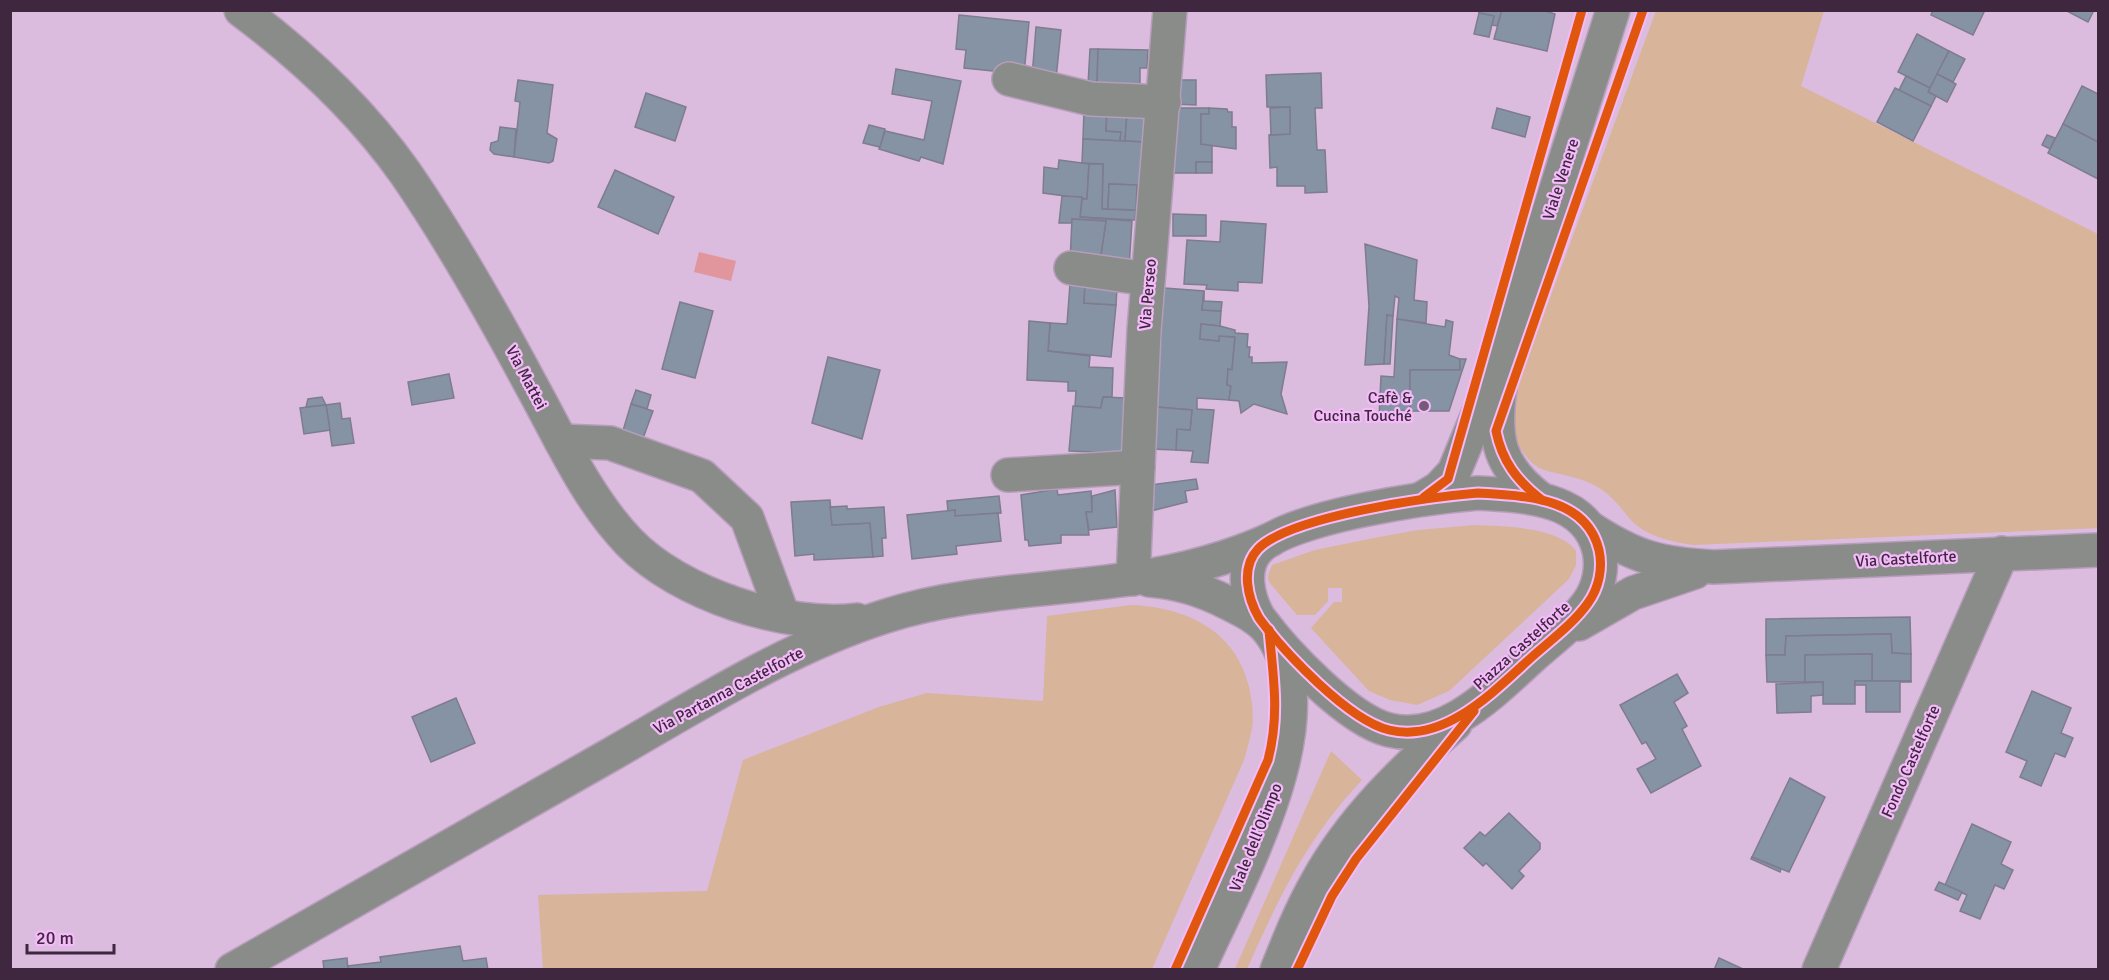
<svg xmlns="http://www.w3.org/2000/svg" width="2109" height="980" viewBox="0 0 2109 980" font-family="Signika,sans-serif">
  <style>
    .green { fill: #d7b49a }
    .water { fill: #e1959c }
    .building { fill: #8593a5; stroke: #7e7c8e; stroke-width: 1.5 }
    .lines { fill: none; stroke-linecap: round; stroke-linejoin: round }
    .minor-casing { stroke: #b69db9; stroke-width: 36 }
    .minor { stroke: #898c89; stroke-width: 33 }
    .cycleway-casing { stroke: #f5baf9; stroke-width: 13 }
    .cycleway { stroke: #e0560f; stroke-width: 9 }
    .poi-dot { fill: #765b77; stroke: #f5baf9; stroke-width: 2 }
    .labels { text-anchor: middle; stroke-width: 4.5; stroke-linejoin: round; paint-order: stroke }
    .street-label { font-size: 16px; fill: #3f2740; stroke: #f5baf9 }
    .poi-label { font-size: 16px; fill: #3f2740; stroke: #f5baf9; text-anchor: end }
  </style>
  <rect width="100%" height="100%" fill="#dbbbde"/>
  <g class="green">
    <path d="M1656 11H1824L1801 86 2098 234V528L1693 545C1669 541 1647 537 1630 519 1621 508 1613 497 1601 489 1582 477 1565 476 1544 470 1524 463 1510 433 1511 413 1512 403 1517 391 1519 382Z"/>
    <path d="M1475 525C1502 526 1559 527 1576 551V565L1569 579 1449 691 1417 705 1390 700 1369 691 1311 628 1334 602H1342V588H1328V601L1315 615H1297L1269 582 1268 576 1272 565 1315 550 1374 538 1418 530Z"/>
    <path d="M1131 605C1185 607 1236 630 1249 687 1252 701 1254 715 1252 728 1250 739 1247 749 1244 760L1152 969H543L538 895 707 891 743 760 879 707 927 693 1043 701 1047 616Z"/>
    <path d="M1331 751 1362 780C1307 838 1279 897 1247 969H1235Z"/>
  </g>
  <path class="water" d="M699 252 736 261 731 281 694 272Z"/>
  <g class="building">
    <path d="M1480 10H1502L1497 26 1492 25 1494 16 1479 13Z"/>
    <path d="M1502 10H1542L1555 14 1547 51 1494 39Z"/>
    <path d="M1933 10H1985L1973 35 1931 15Z"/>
    <path d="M2065 10H2094L2088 22Z"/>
    <path d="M1479 13 1494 16 1489 37 1474 34Z"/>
    <path d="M959 15 1029 22 1024 74 964 68 966 50 956 49Z"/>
    <path d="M1036 27 1061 30 1056 79 1032 77Z"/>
    <path d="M1917 34 1949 51 1930 88 1898 72Z"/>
    <path d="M1090 49H1098L1097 85H1088Z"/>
    <path d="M1098 49 1148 50 1147 68H1140V88L1097 85Z"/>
    <path d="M1949 51 1965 59 1953 82 1937 74Z"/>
    <path d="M896 69 961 81 943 164 921 157 919 161 879 149 885 131 924 140 932 101 892 94Z"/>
    <path d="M1321 73 1322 108H1315L1317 150H1325L1327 192 1305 193V186H1277V167L1270 168 1269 135 1290 134V107H1267L1266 75Z"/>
    <path d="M1937 74 1956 84 1947 102 1928 92Z"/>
    <path d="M1906 76 1930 88 1928 92 1936 96 1931 106 1899 90Z"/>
    <path d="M518 80 553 85 547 133 557 139 553 161 549 163 514 157 520 102 515 101Z"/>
    <path d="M1173 80H1196V105L1172 104Z"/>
    <path d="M2082 86 2098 94V142L2063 124Z"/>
    <path d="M1895 88 1931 106 1913 141 1877 122Z"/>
    <path d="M646 93 686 107 675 141 635 127Z"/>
    <path d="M1290 107V134L1271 135 1270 108Z"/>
    <path d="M1174 108H1209V114H1201V144H1212V162H1196V173H1168Z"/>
    <path d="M1209 108 1227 109 1228 112H1232V127H1236V149L1201 144V114H1209Z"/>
    <path d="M1497 108 1530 117 1525 137 1492 128Z"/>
    <path d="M1084 110 1107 111 1106 131 1121 132 1120 141 1083 139Z"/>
    <path d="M1107 111 1127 112 1125 141H1120L1121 132 1106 131Z"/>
    <path d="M1127 112 1145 113 1144 142 1125 141Z"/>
    <path d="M2063 124 2098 142V179L2048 153Z"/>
    <path d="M869 125 885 129 880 147 863 143Z"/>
    <path d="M500 127 516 129 514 157 494 154 490 150 491 143 498 141Z"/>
    <path d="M2047 135 2055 138 2050 149 2042 145Z"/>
    <path d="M1083 139 1144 142 1141 210H1136L1137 185 1109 184 1108 209H1102L1103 164 1082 163Z"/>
    <path d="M1059 160 1089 164 1087 199 1043 193 1044 167 1058 169Z"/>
    <rect x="1196" y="162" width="16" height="11"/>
    <path d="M1089 164H1103L1102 209 1136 210 1135 220 1080 217 1082 199H1087Z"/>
    <path d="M615 170 674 197 658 234 598 207Z"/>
    <path d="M1109 184 1137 185 1136 210 1108 209Z"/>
    <path d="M1062 196 1082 197 1080 217 1132 221 1129 268 1100 261 1106 221 1072 219V223H1059Z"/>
    <path d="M1173 214 1206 215V236H1173Z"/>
    <path d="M1072 219 1106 221 1100 261 1070 262Z"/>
    <path d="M1221 221 1266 224 1262 283 1238 282V291L1206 289 1207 285 1184 284 1187 240 1220 242Z"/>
    <path d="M1365 244 1417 260 1414 300 1427 302 1426 323 1397 319 1399 298 1395 296 1393 316 1387 315 1384 364 1365 365 1369 306Z"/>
    <path d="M1070 284 1085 285 1084 303 1116 305 1111 357 1048 351 1050 323 1067 324Z"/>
    <path d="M1085 285 1117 288 1116 305 1084 303Z"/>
    <path d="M1164 288 1204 291 1202 310 1221 311 1220 326 1201 324 1200 339 1219 341V336L1235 337 1232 370 1228 369 1227 385 1231 386 1229 400 1197 398V409L1214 410 1208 463 1191 462 1193 451 1176 450 1177 429 1190 430 1192 410 1156 407Z"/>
    <path d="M1204 291V301L1222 302 1221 311 1202 310Z"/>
    <path d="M680 302 713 311 695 378 662 369Z"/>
    <path d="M1387 315 1393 316 1390 364H1384Z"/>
    <path d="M1397 319 1445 327 1446 320 1453 322 1449 355 1460 359V370H1410V411L1396 410 1394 420 1379 419 1381 376 1394 377Z"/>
    <path d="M1029 321 1050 323 1048 351 1090 356 1089 367 1113 368 1112 397H1103L1101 408 1075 406 1076 391H1068V382L1027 380Z"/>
    <path d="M1201 324 1220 326 1235 330V333L1248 334 1247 347H1250L1249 357H1252V363L1287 362 1281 394 1287 414 1254 404 1241 413 1239 401 1229 400 1231 386 1227 385 1228 369 1232 370 1235 337 1219 336V341L1200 339Z"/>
    <path d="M828 357 880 370 862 439 812 423Z"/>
    <path d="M1460 359H1466L1449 411H1410V370H1460Z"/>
    <path d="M449 374 454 398 412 405 408 382Z"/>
    <path d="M636 390 651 395 647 409 631 404Z"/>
    <path d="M322 397 326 405 306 407 308 399Z"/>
    <path d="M1103 397 1125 398 1123 453 1069 451 1073 406 1101 408Z"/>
    <path d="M340 403 342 419 350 418 354 443 332 446 326 405Z"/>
    <path d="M631 404 653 411 642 441 622 434Z"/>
    <path d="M326 405 330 430 304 434 300 408Z"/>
    <path d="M1156 407 1192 410 1190 430 1177 429 1176 450 1150 449Z"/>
    <path d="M1196 479 1198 489 1185 491 1187 502 1147 512 1143 486Z"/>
    <path d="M1057 489 1058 495 1091 491 1092 512H1086L1089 535H1061V543L1029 546 1028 540H1025L1021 495Z"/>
    <path d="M1115 490 1117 527 1089 530 1086 512H1092V496Z"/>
    <path d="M999 496 1001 513 955 516V510L948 511 947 501Z"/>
    <path d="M830 500 832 525 870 523 873 557 814 560V554L795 556 791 502Z"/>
    <path d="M847 506V509L884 507 886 538H882L883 556 873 557 870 523 832 525 830 507Z"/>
    <path d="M955 510V516L998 513 1001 541 956 546 957 554 912 559 907 515Z"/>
    <path d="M1910 617 1911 654 1892 653 1891 634 1786 636 1785 655H1766V619Z"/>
    <path d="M1891 634 1892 653 1911 654V681H1872V654L1805 655V682H1767L1766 655H1785L1786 636Z"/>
    <path d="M1872 654V681H1855V704H1823V682H1805V655Z"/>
    <path d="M1677 674 1688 693 1674 702 1687 726 1682 729 1701 766 1651 793 1637 769 1656 759 1646 742 1642 744 1620 705Z"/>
    <path d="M1855 681H1911V682H1900V712H1866V685H1855Z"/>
    <path d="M1823 682V695L1811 696V712L1777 713 1776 684Z"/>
    <path d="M2032 691 2071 708 2061 733 2073 738 2065 757 2055 753 2041 786 2020 777 2027 761 2006 752Z"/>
    <path d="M456 698 475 743 431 762 412 717Z"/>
    <path d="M1790 778 1825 797 1789 872 1752 857Z"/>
    <path d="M1509 813 1540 843V849L1519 871 1524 876 1512 889 1486 863 1483 866 1464 848 1480 832 1485 836Z"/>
    <path d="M1972 824 2011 842 2001 864 2013 870 2004 889 1995 885 1980 919 1960 911 1967 895 1945 885Z"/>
    <path d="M1752 857 1781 869 1780 872 1751 859Z"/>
    <path d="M1939 882 1962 892 1958 900 1935 890Z"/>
    <path d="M460 946 463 961 486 958 488 970H348V966L381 962 380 957Z"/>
    <path d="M347 958 348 970H324L323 961Z"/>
    <path d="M1719 958 1745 970H1714Z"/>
  </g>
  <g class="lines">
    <g class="minor-casing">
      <g id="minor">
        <path d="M241 10C304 57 361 110 406 174 452 241 492 312 530 383 560 437 586 497 629 542 679 594 786 629 857 620"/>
        <path d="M1009 79 1091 99 1164 102"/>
        <path d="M1071 268 1148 279"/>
        <path d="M1500 388C1493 439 1498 467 1542 500"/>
        <path d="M561 441 610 443 702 476 747 518 783 616"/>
        <path d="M1008 475 1138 467"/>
        <path d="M1478 493C1523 496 1586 496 1599 550 1603 568 1599 588 1588 603 1574 623 1551 640 1533 656 1495 690 1445 744 1389 730 1348 720 1284 652 1259 618 1248 599 1240 568 1258 549 1290 516 1430 497 1478 493Z"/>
        <path d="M1421 499 1439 488 1454 472 1506 347 1613 10"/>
        <path d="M1590 528C1636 558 1660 564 1714 567L2098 550"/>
        <path d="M1133 579 1144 331 1170 10"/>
        <path d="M1149 580C1177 582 1203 590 1228 603 1242 610 1259 618 1269 631 1334 716 1235 886 1198 970"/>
        <path d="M1579 624 1633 593 1695 572"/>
        <path d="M232 970C358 898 484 826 610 755 699 704 788 647 886 616 967 590 1052 591 1135 578 1181 571 1230 558 1272 539"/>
        <path d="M1277 970C1289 940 1301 910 1317 882 1351 820 1403 770 1455 724"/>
        <path d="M1819 970 2002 553"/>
      </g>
    </g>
    <use href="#minor" class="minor"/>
    <g class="cycleway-casing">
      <g id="cycleway">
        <path d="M1478 493C1523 496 1586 496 1599 550 1603 568 1599 588 1588 603 1574 623 1551 640 1533 656 1495 690 1445 744 1389 730 1348 720 1284 652 1259 618 1248 599 1240 568 1258 549 1290 516 1430 497 1478 493Z"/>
        <path d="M1424 497 1448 479 1582 10"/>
        <path d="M1542 500C1517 481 1502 461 1496 431L1643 10"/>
        <path d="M1175 970 1268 760C1280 714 1273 676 1269 630"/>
        <path d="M1297 970 1332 896 1356 859 1474 711"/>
      </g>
    </g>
    <use href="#cycleway" class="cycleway"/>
  </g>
  <circle class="poi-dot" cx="1424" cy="406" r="6"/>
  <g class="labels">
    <g class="street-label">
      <text transform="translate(1560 179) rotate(-72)" y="6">Viale Venere</text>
      <text transform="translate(1147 294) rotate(-85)" y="6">Via Perseo</text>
      <text transform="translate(527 377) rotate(62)" y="6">Via Mattei</text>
      <text transform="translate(1906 558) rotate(-3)" y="6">Via Castelforte</text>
      <text transform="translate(1521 645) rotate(-42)" y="6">Piazza Castelforte</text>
      <text transform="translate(728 690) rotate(-28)" y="6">Via Partanna Castelforte</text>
      <text transform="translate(1910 761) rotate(-66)" y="6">Fondo Castelforte</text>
      <text transform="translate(1255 837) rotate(-68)" y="6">Viale dell'Olimpo</text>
    </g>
    <g class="poi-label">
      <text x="1412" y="403">Cafè &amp;<tspan x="1412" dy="18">Cucina Touché</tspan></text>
    </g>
  </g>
  <rect width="2109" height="980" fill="none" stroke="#3f2740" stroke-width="24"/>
  <path d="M27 944v9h87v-9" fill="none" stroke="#3f2740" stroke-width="3"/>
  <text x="36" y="944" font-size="18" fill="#3f2740" stroke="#f5baf9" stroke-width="4.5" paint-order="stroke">20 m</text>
</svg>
